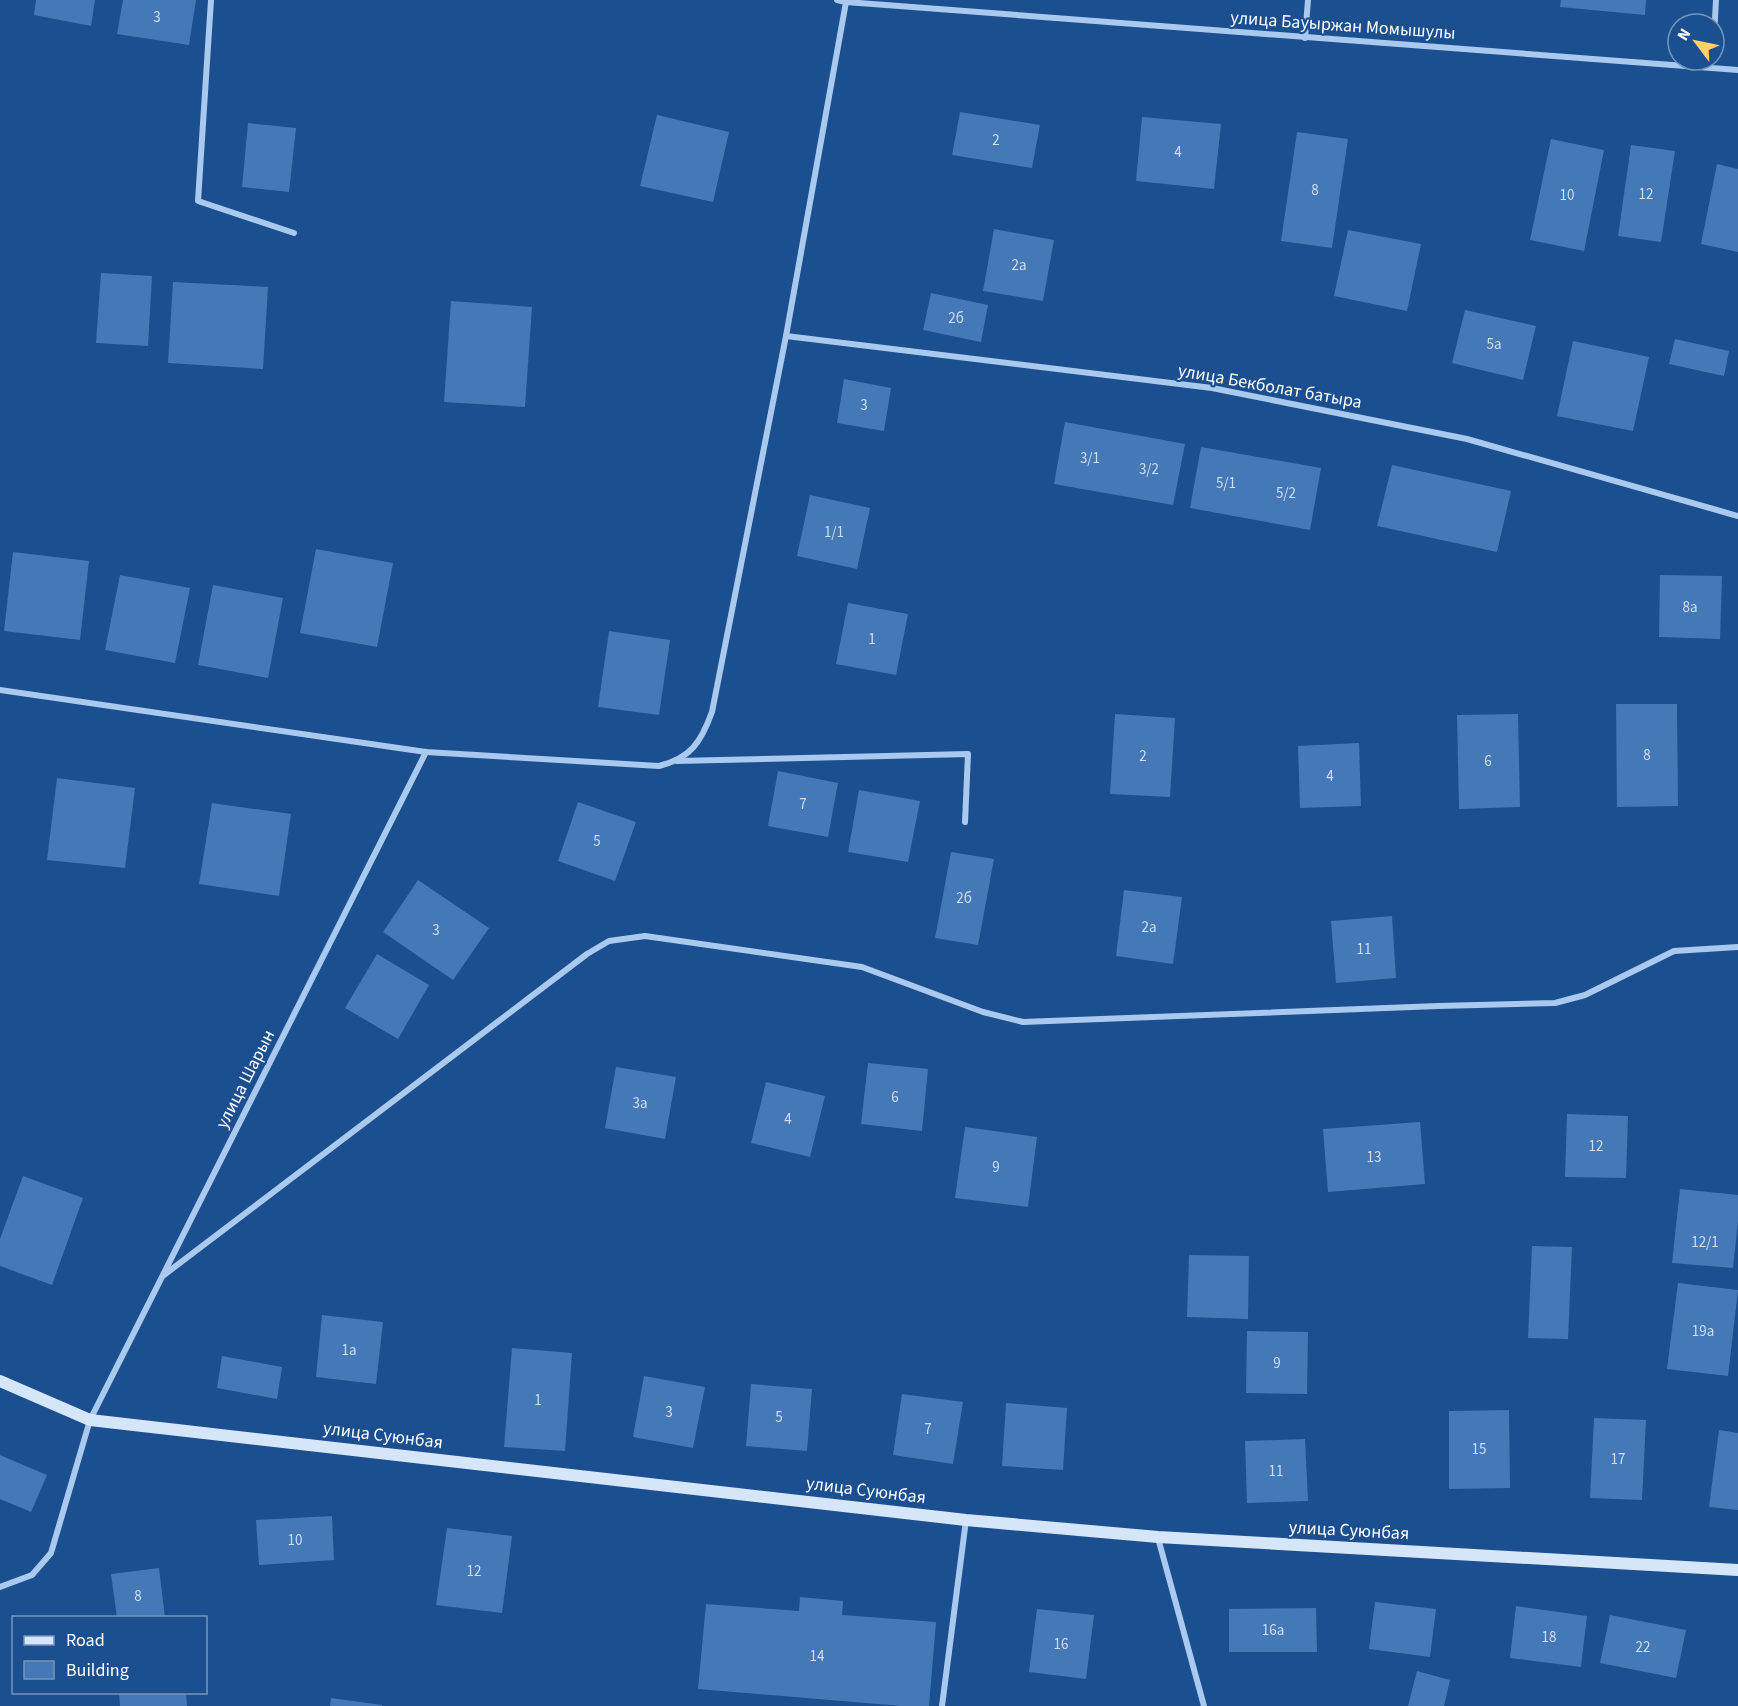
<svg xmlns="http://www.w3.org/2000/svg" width="1738" height="1706" viewBox="0 0 1738 1706" font-family="'Source Sans 3',sans-serif">
  <style>
    .building { fill: #4478b7 }
    .lines { fill: none; stroke-linecap: round; stroke-linejoin: round }
    .street { stroke: #a9c9ee; stroke-width: 6 }
    .secondary { stroke: #d6e6fa; stroke-width: 12 }
    .labels { text-anchor: middle; stroke-width: 4.5; stroke-linejoin: round; paint-order: stroke }
    .number-label { font-size: 15px; fill: #d0dded }
    .street-label { font-size: 18px; fill: #fff; stroke: #1b4f8f }
  </style>
  <rect width="100%" height="100%" fill="#1b4f8f"/>
  <g class="building">
    <path d="M36 0H95L91 26 34 15Z"/>
    <path d="M123 0H196L189 45 117 34Z"/>
    <path d="M1561 0H1646L1645 15 1560 7Z"/>
    <path d="M960 112 1040 125 1032 168 952 155Z"/>
    <path d="M657 115 729 132 713 202 640 186Z"/>
    <path d="M1142 117 1221 124 1214 189 1136 181Z"/>
    <path d="M248 123 296 128 289 192 242 187Z"/>
    <path d="M1297 132 1348 139 1332 248 1281 241Z"/>
    <path d="M1551 139 1604 150 1584 251 1530 240Z"/>
    <path d="M1631 145 1675 151 1661 242 1618 236Z"/>
    <path d="M1717 164 1738 169V252L1701 244Z"/>
    <path d="M994 229 1054 240 1043 301 983 291Z"/>
    <path d="M1348 230 1421 244 1407 311 1334 296Z"/>
    <path d="M101 273 152 276 148 346 96 343Z"/>
    <path d="M173 282 268 287 263 369 168 363Z"/>
    <path d="M931 293 988 305 981 342 923 330Z"/>
    <path d="M451 301 532 307 525 407 444 402Z"/>
    <path d="M1465 310 1536 326 1523 380 1452 363Z"/>
    <path d="M1675 339 1729 351 1724 376 1669 364Z"/>
    <path d="M1573 341 1649 357 1633 431 1557 416Z"/>
    <path d="M844 379 891 388 884 431 837 423Z"/>
    <path d="M1065 422 1185 444 1173 505 1054 484Z"/>
    <path d="M1201 447 1321 468 1310 530 1190 508Z"/>
    <path d="M1392 465 1511 491 1497 552 1377 526Z"/>
    <path d="M810 495 870 508 857 569 797 556Z"/>
    <path d="M316 549 393 563 377 647 300 633Z"/>
    <path d="M13 552 89 561 80 640 4 631Z"/>
    <path d="M120 575 190 588 175 663 105 650Z"/>
    <path d="M1660 575 1722 576 1720 639 1659 637Z"/>
    <path d="M213 585 283 598 268 678 198 665Z"/>
    <path d="M848 603 908 614 896 675 836 664Z"/>
    <path d="M609 631 670 640 659 715 598 707Z"/>
    <path d="M1616 704H1677L1678 806 1617 807Z"/>
    <path d="M1115 714 1175 718 1170 797 1110 794Z"/>
    <path d="M1518 714 1520 807 1459 809 1457 715Z"/>
    <path d="M1359 743 1361 806 1300 808 1298 746Z"/>
    <path d="M778 771 838 783 828 837 768 826Z"/>
    <path d="M57 778 135 788 125 868 47 860Z"/>
    <path d="M859 790 920 801 908 862 848 852Z"/>
    <path d="M578 802 636 822 615 881 558 861Z"/>
    <path d="M212 803 291 814 279 896 199 884Z"/>
    <path d="M951 852 994 859 978 945 935 938Z"/>
    <path d="M418 880 489 928 453 980 383 932Z"/>
    <path d="M1124 890 1182 897 1173 964 1116 956Z"/>
    <path d="M1392 916 1396 978 1336 983 1331 921Z"/>
    <path d="M377 954 429 985 398 1039 345 1008Z"/>
    <path d="M868 1063 928 1069 922 1131 861 1124Z"/>
    <path d="M616 1067 676 1077 665 1139 605 1128Z"/>
    <path d="M766 1082 825 1096 810 1157 751 1143Z"/>
    <path d="M1567 1114 1628 1116 1626 1178 1565 1177Z"/>
    <path d="M1420 1122 1425 1184 1328 1192 1323 1129Z"/>
    <path d="M965 1127 1037 1137 1028 1207 955 1198Z"/>
    <path d="M23 1176 83 1198 52 1285 0 1266V1239Z"/>
    <path d="M1680 1189 1738 1195V1222L1733 1268 1672 1263Z"/>
    <path d="M1532 1246 1572 1247 1568 1339 1528 1338Z"/>
    <path d="M1189 1255 1249 1256 1248 1319 1187 1317Z"/>
    <path d="M1678 1283 1738 1290 1728 1376 1667 1369Z"/>
    <path d="M322 1315 383 1322 376 1384 316 1377Z"/>
    <path d="M1247 1331 1308 1332 1307 1394 1246 1393Z"/>
    <path d="M512 1348 572 1353 565 1451 504 1447Z"/>
    <path d="M222 1356 282 1367 277 1399 217 1388Z"/>
    <path d="M644 1376 705 1387 693 1448 633 1437Z"/>
    <path d="M751 1384 812 1389 807 1451 746 1446Z"/>
    <path d="M902 1394 963 1402 953 1464 893 1455Z"/>
    <path d="M1006 1403 1067 1408 1063 1470 1002 1466Z"/>
    <path d="M1509 1410 1510 1488 1449 1489V1411Z"/>
    <path d="M1594 1418 1646 1420 1642 1500 1590 1498Z"/>
    <path d="M1719 1430 1738 1433V1510L1709 1507Z"/>
    <path d="M1305 1439 1308 1501 1247 1503 1245 1441Z"/>
    <path d="M0 1455 47 1475 31 1512 0 1499Z"/>
    <path d="M332 1516 334 1560 259 1565 256 1520Z"/>
    <path d="M447 1528 512 1536 502 1613 436 1605Z"/>
    <path d="M159 1568 165 1618H117L111 1574Z"/>
    <path d="M800 1597 843 1601 842 1615 936 1622 929 1706H901L698 1689 706 1604 799 1611Z"/>
    <path d="M1375 1602 1436 1609 1430 1657 1369 1649Z"/>
    <path d="M1516 1606 1587 1616 1581 1667 1510 1658Z"/>
    <path d="M1316 1608 1317 1652H1229V1609Z"/>
    <path d="M1037 1609 1094 1615 1086 1679 1029 1672Z"/>
    <path d="M1610 1615 1686 1630 1676 1678 1600 1663Z"/>
    <path d="M1417 1671 1450 1680 1444 1706H1408Z"/>
    <path d="M119 1692H186L187 1706H120Z"/>
    <path d="M331 1698 382 1705V1706H330Z"/>
  </g>
  <g class="lines">
    <g class="street">
      <path d="M211 0 198 201 294 233"/>
      <path d="M837 0 846 2 1738 70"/>
      <path d="M1714 37 1716 0"/>
      <path d="M1305 38 1308 0"/>
      <path d="M786 336 1212 388 1467 439 1738 516"/>
      <path d="M0 690 426 752 659 766C691 758 701 742 712 712L786 336 846 2"/>
      <path d="M677 761 968 754 965 822"/>
      <path d="M164 1275 587 954 609 941 645 936 862 967 983 1012 1023 1022 1438 1006 1555 1003 1585 995 1674 951 1738 947"/>
      <path d="M1158 1538 1204 1706"/>
      <path d="M0 1587 32 1575 51 1553 90 1420 426 752"/>
      <path d="M942 1706 966 1520"/>
    </g>
    <path class="secondary" d="M0 1381 90 1420 966 1520 1158 1537 1738 1570"/>
  </g>
  <g class="labels">
    <g class="number-label">
      <text x="157" y="22">3</text>
      <text x="996" y="145">2</text>
      <text x="1178" y="157">4</text>
      <text x="1315" y="195">8</text>
      <text x="1646" y="199">12</text>
      <text x="1567" y="200">10</text>
      <text x="1019" y="270">2а</text>
      <text x="956" y="323">2б</text>
      <text x="1494" y="349">5а</text>
      <text x="864" y="410">3</text>
      <text x="1090" y="463">3/1</text>
      <text x="1149" y="474">3/2</text>
      <text x="1226" y="488">5/1</text>
      <text x="1286" y="498">5/2</text>
      <text x="834" y="537">1/1</text>
      <text x="1690" y="612">8а</text>
      <text x="872" y="644">1</text>
      <text x="1647" y="760">8</text>
      <text x="1143" y="761">2</text>
      <text x="1488" y="766">6</text>
      <text x="1330" y="781">4</text>
      <text x="803" y="809">7</text>
      <text x="597" y="846">5</text>
      <text x="964" y="903">2б</text>
      <text x="1149" y="932">2а</text>
      <text x="436" y="935">3</text>
      <text x="1364" y="954">11</text>
      <text x="895" y="1102">6</text>
      <text x="640" y="1108">3а</text>
      <text x="788" y="1124">4</text>
      <text x="1596" y="1151">12</text>
      <text x="1374" y="1162">13</text>
      <text x="996" y="1172">9</text>
      <text x="1705" y="1247">12/1</text>
      <text x="1703" y="1336">19а</text>
      <text x="349" y="1355">1а</text>
      <text x="1277" y="1368">9</text>
      <text x="538" y="1405">1</text>
      <text x="669" y="1417">3</text>
      <text x="779" y="1422">5</text>
      <text x="928" y="1434">7</text>
      <text x="1479" y="1454">15</text>
      <text x="1618" y="1464">17</text>
      <text x="1276" y="1476">11</text>
      <text x="295" y="1545">10</text>
      <text x="474" y="1576">12</text>
      <text x="138" y="1601">8</text>
      <text x="1273" y="1635">16а</text>
      <text x="1549" y="1642">18</text>
      <text x="1061" y="1649">16</text>
      <text x="1643" y="1652">22</text>
      <text x="817" y="1661">14</text>
    </g>
    <g class="street-label">
      <text transform="translate(1343 25) rotate(4)" y="6">улица Бауыржан Момышулы</text>
      <text transform="translate(1270 386) rotate(10)" y="6">улица Бекболат батыра</text>
      <text transform="translate(245 1079) rotate(-63)" y="6">улица Шарын</text>
      <text transform="translate(383 1435) rotate(7)" y="6">улица Суюнбая</text>
      <text transform="translate(866 1490) rotate(7)" y="6">улица Суюнбая</text>
      <text transform="translate(1349 1530) rotate(3)" y="6">улица Суюнбая</text>
    </g>
  </g>
  <rect x="12" y="1616" width="195" height="78" fill="#1b4f8f" stroke="#7695bc" stroke-width="1.5"/>
  <rect x="24" y="1636" width="30" height="9" fill="#d6e6fa" stroke="#7695bc" stroke-width="1.5"/>
  <text x="66" y="1646" font-size="18" fill="#ffffff">Road</text>
  <rect x="24" y="1661" width="30" height="18" fill="#4478b7" stroke="#7695bc" stroke-width="1.5"/>
  <text x="66" y="1676" font-size="18" fill="#ffffff">Building</text>
  <g transform="translate(1696 42) rotate(302)"><circle r="28" fill="#1b4f8f" stroke="#7695bc" stroke-width="1.5"/>
  <path d="M0-4.5L10 22L0 15L-10 22Z" fill="#ffd166"/>
  <text y="-9" font-size="16" font-weight="bold" text-anchor="middle" fill="#ffffff">N</text>
  </g>
</svg>
